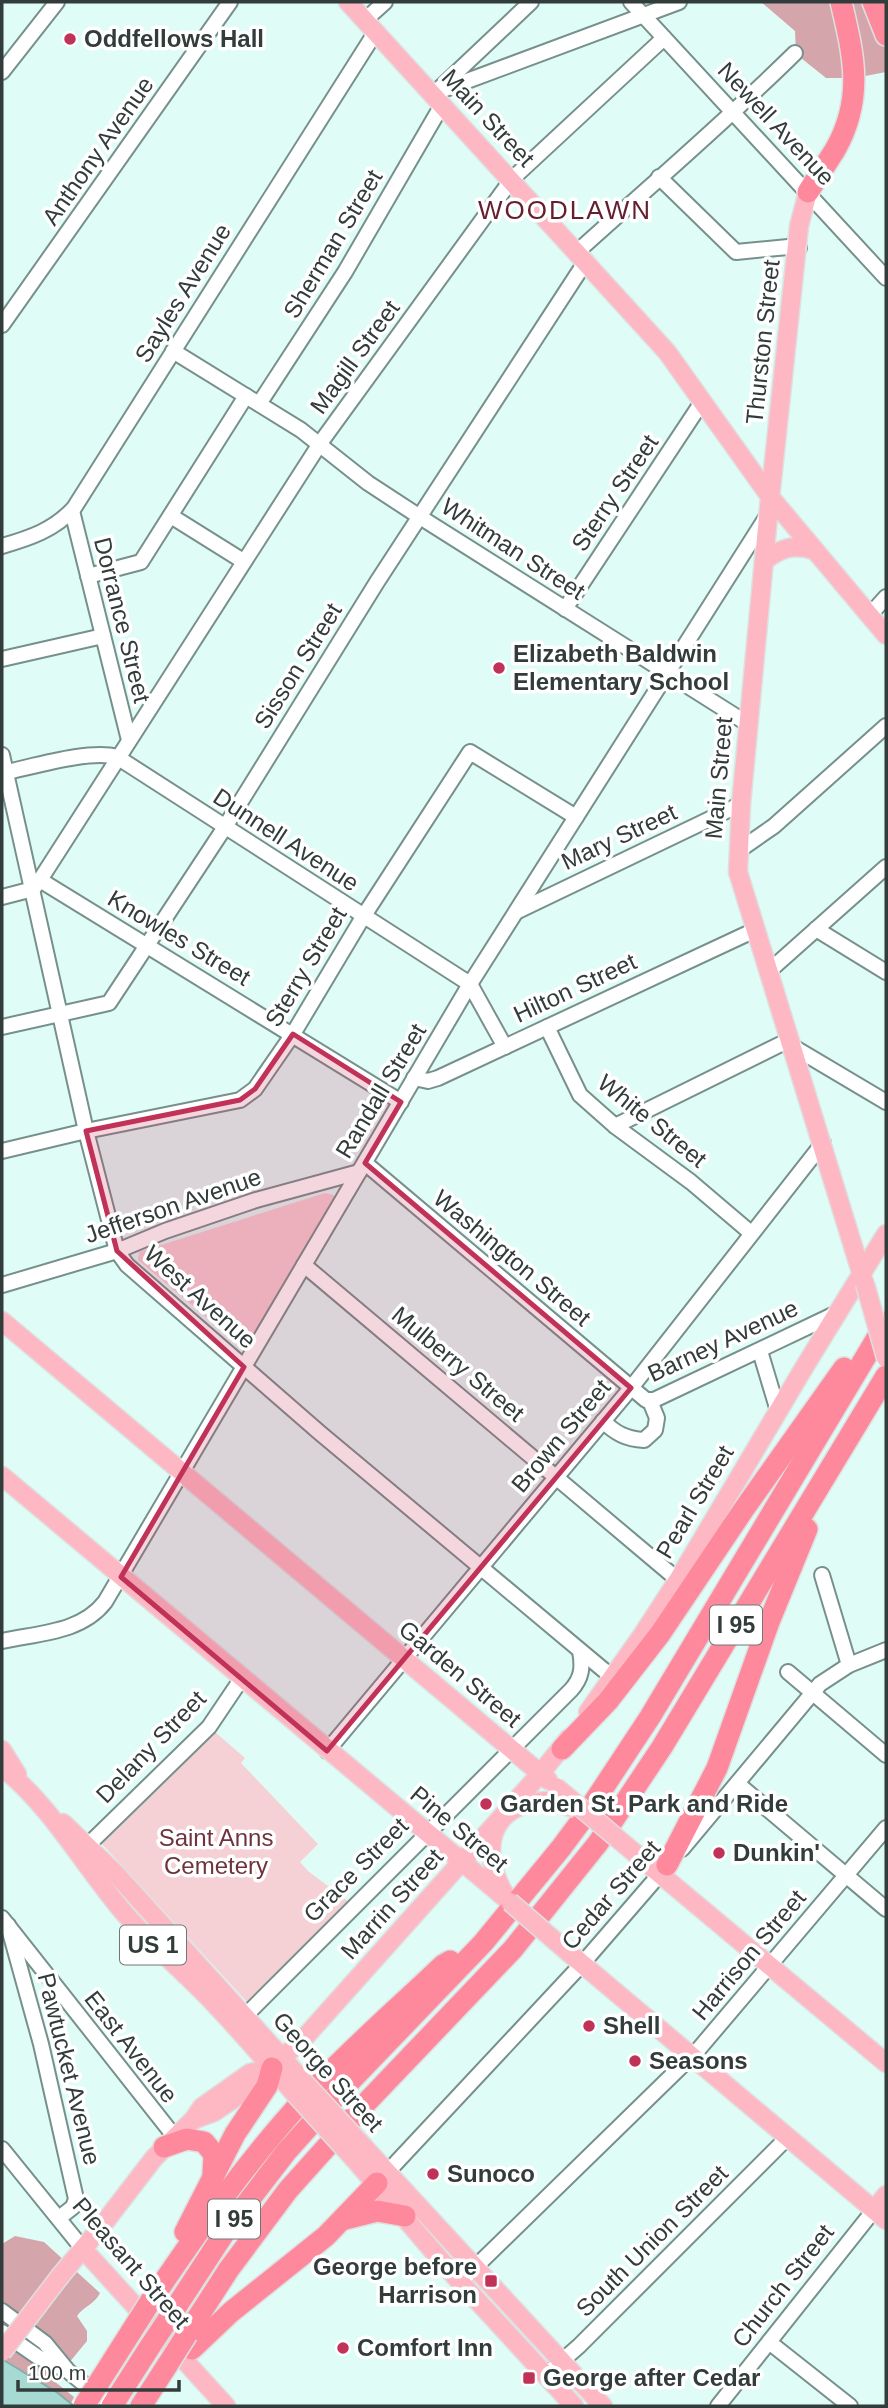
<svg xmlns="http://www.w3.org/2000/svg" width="888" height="2408" viewBox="0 0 888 2408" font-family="Helvetica,sans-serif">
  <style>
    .green { fill: #f5d0d5 }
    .forest { fill: #d4a6ac }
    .water { fill: #a7dad2; stroke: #84aba5; stroke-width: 2 }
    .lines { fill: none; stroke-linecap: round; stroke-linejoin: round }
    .minor-casing { stroke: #77908c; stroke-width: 18 }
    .major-casing { stroke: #dee0e0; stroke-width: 21 }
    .highway-casing { stroke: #dee0e0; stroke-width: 24 }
    .minor { stroke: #fff; stroke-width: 14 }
    .major { stroke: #feb8c4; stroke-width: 18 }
    .highway { stroke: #fe899d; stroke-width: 21 }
    .major-bridge-casing { stroke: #dee0e0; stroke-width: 21; stroke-linecap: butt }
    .highway-bridge-casing { stroke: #dee0e0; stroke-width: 24; stroke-linecap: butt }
    .major-bridge { stroke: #feb8c4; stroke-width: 18 }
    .highway-bridge { stroke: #fe899d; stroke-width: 21 }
    .marked { fill: #c13259; fill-opacity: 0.2; stroke: #c13259; stroke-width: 5; stroke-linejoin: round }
    .poi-dot { fill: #c13259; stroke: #fff; stroke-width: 2.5 }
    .labels { text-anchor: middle; stroke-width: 7; stroke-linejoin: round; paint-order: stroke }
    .shield { fill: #fff; stroke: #707776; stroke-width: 2 }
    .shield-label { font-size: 23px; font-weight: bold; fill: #323d3b }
    .poi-label { font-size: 24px; font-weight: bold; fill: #323d3b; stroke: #fff; text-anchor: start }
    .street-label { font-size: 24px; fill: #323d3b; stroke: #fff }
    .park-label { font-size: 24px; fill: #6e333e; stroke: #fff }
    .neighbourhood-label { font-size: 26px; letter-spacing: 2px; fill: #641f2f; stroke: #fff }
  </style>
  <rect width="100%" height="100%" fill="#e0fcf7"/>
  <g class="green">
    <path d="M325 1193 333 1195 337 1201 254 1341 248 1345H240L138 1260 139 1252Z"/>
    <path d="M215 1732 245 1758 241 1763 318 1844 300 1862 308 1871 349 1902 248 2003 102 1844Z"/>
  </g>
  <g class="forest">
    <path d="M761 2H873L886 34V72L855 78H826L796 54 795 31Z"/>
    <path d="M15 2236 44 2242 100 2293C95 2304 84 2306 77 2316L87 2331V2341L54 2381 74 2397 71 2403 58 2393 2 2358V2244Z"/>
  </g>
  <path class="water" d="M2 2359 58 2393 74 2406H2Z"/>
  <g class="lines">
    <g class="minor-casing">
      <g id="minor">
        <path d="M631 2 886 278"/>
        <path d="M365 20 385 2"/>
        <path d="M2 72 57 2"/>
        <path d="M439 89 531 2"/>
        <path d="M432 94 679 2"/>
        <path d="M659 177 736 252 788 247 799 248"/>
        <path d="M577 252C650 186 725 122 795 53"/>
        <path d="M2 325 230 2"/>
        <path d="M173 351 301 430 368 483 420 517 748 724"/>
        <path d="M259 404 345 272 442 105"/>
        <path d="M72 511 129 740"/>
        <path d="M171 516 243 561"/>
        <path d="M2 546C30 538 54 530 74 508L375 33"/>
        <path d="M88 576 141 562 246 396"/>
        <path d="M565 609 702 402"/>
        <path d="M869 616 886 597"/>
        <path d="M2 659 103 636"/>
        <path d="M2 755 86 1131 117 1251 127 1265 320 1433 612 1677"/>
        <path d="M2 773C32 767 90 749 117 757L470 984 505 1047"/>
        <path d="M738 851 774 826 886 726"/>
        <path d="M40 880 401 1102"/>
        <path d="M2 897 33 889 40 880 321 442 512 179 664 38"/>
        <path d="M518 911 741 804"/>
        <path d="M816 929 886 972"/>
        <path d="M768 972 886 867"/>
        <path d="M2 1027 109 1003 225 827 377 582 586 261"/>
        <path d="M547 1027 580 1095 615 1126 691 1182 751 1233"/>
        <path d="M790 1045 886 1102"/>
        <path d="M414 1078 428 1081 438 1078 755 930"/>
        <path d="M615 1126 789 1040"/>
        <path d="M2 1151 86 1131 240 1100 255 1089 293 1034 363 917 470 752 576 817"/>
        <path d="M365 1163 646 1400H654L837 1313"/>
        <path d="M304 1265 678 1580"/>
        <path d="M2 1285 117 1251 165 1231 256 1200 359 1172"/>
        <path d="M760 1351 778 1411"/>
        <path d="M603 1421C615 1433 626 1439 644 1440L655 1430 657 1418 650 1401"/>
        <path d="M822 1575 849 1665"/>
        <path d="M2 1641C38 1633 81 1633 105 1602L470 984 767 516"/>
        <path d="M788 1672 886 1755"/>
        <path d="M327 1751 631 1388 823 1143"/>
        <path d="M738 1784 886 1909"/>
        <path d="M88 1845 209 1727 242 1678"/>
        <path d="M682 1849 820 1684 849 1665 886 1650"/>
        <path d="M2 1918 174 2136"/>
        <path d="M8 1925 41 2044 76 2199 73 2207 59 2218"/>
        <path d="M239 2022 571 1690C582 1678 583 1667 580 1651"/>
        <path d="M2 2149 83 2249"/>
        <path d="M380 2180 582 1964 666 1867"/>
        <path d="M460 2282 698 2050 886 1828"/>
        <path d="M2 2311 45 2343 68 2371 100 2397"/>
        <path d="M2 2332 38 2357 66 2370"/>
        <path d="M769 2342 850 2406"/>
        <path d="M546 2375 579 2346 788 2137"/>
        <path d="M718 2406 874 2210"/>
      </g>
    </g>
    <g class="major-casing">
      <g id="major">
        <path d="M348 2 667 352 771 498 886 635"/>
        <path d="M808 192 799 226 768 517 741 804 738 872 864 1282"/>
        <path d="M764 561C781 548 792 544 814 550"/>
        <path d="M2 1321 548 1780"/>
        <path d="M2 1476 510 1902"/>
        <path d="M588 1712 643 1634 678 1580 805 1366 886 1234"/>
        <path d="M2 1750 17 1774"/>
        <path d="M2 1767C52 1807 83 1865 125 1914 151 1944 181 1969 208 1997 238 2028 266 2061 294 2093"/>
        <path d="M63 1823 116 1874 304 2082"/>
        <path d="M636 1854 886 2063"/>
        <path d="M504 1893C479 1850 489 1804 546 1801"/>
        <path d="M568 1952 886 2220"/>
        <path d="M193 2120 214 2112 251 2087 306 2036 540 1774 569 1738"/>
        <path d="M365 2148 603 2406"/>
        <path d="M354 2159 451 2272 574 2406"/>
        <path d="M874 2210 886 2195"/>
        <path d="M83 2249 226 2406"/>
        <path d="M61 2275 101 2227 154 2158 193 2120 202 2107 250 2073 272 2068"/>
      </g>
    </g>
    <g class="highway-casing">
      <g id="highway">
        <path d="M873 2 886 35"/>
        <path d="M808 192C817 178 826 164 835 150 864 99 854 56 841 2"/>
        <path d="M562 1749 608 1701 660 1634 744 1509 844 1368"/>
        <path d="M667 1865 717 1768 769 1622 807 1529"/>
        <path d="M164 2147 187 2139 204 2142 214 2154 213 2174"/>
        <path d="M345 2219 377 2211 405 2216"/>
        <path d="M185 2232 235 2134 267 2086 272 2068"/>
        <path d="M150 2302C198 2231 247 2161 305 2098 348 2051 397 2009 443 1965L450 1961"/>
        <path d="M167 2321 227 2229 286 2152 338 2094 483 1943 561 1848 584 1817 650 1717 886 1323"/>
        <path d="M187 2334 229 2269 288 2190 366 2103 513 1949 598 1843 662 1747 886 1376"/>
        <path d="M192 2349 231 2312 326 2236 377 2183"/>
        <path d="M112 2406 151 2345"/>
        <path d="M141 2406 168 2364"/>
      </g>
    </g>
    <use href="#minor" class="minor"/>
    <use href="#major" class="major"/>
    <use href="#highway" class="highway"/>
    <g class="major-bridge-casing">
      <g id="major-bridge">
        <path d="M865 1284 886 1358"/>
        <path d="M556 1787 636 1854"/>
        <path d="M546 1801 575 1808"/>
        <path d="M510 1902 568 1952"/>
        <path d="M304 2082 365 2148"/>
        <path d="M294 2093 354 2159"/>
        <path d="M2 2352 61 2275"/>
      </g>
    </g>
    <g class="highway-bridge-casing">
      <g id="highway-bridge">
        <path d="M151 2345 167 2321"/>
        <path d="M168 2364 187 2334"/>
        <path d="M84 2406 150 2302"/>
      </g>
    </g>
    <use href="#major-bridge" class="major-bridge"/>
    <use href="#highway-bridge" class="highway-bridge"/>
  </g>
  <path class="marked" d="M293 1034 401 1102 365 1163 631 1388 327 1751 121 1577 244 1367 117 1251 86 1131 240 1100 255 1089Z"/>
  <g class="poi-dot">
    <circle cx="70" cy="39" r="7"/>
    <circle cx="499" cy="668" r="7"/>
    <circle cx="486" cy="1804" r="7"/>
    <circle cx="719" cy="1853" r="7"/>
    <circle cx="589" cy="2026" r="7"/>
    <circle cx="635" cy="2061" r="7"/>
    <circle cx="433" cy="2174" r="7"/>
    <rect x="484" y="2274" width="14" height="14" rx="3.5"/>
    <circle cx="343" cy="2348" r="7"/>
    <rect x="522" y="2371" width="14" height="14" rx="3.5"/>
  </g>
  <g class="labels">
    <g class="shield">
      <rect x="710" y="1605.5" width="52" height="39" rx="5"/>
      <rect x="120" y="1925.5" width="66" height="39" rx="5"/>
      <rect x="208" y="2199.5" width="52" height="39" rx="5"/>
    </g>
    <g class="shield-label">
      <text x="736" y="1633">I 95</text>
      <text x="153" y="1953">US 1</text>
      <text x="234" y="2227">I 95</text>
    </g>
    <g class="poi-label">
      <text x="84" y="47">Oddfellows Hall</text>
      <text x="513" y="662">Elizabeth Baldwin<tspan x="513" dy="28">Elementary School</tspan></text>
      <text x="500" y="1812">Garden St. Park and Ride</text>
      <text x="733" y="1861">Dunkin'</text>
      <text x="603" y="2034">Shell</text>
      <text x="649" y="2069">Seasons</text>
      <text x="447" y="2182">Sunoco</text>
      <text x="477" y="2275" text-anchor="end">George before<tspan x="477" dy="28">Harrison</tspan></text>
      <text x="357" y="2356">Comfort Inn</text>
      <text x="543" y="2386">George after Cedar</text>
    </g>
    <g class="street-label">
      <text transform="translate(488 118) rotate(47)" y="8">Main Street</text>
      <text transform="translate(776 124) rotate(47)" y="8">Newell Avenue</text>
      <text transform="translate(98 151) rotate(-55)" y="8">Anthony Avenue</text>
      <text transform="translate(333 244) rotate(-59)" y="8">Sherman Street</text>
      <text transform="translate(183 293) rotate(-58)" y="8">Sayles Avenue</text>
      <text transform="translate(763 342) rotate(-84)" y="8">Thurston Street</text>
      <text transform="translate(355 357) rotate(-54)" y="8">Magill Street</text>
      <text transform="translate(615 493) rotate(-56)" y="8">Sterry Street</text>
      <text transform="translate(513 549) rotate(33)" y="8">Whitman Street</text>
      <text transform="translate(122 620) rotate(76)" y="8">Dorrance Street</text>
      <text transform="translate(298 666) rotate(-58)" y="8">Sisson Street</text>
      <text transform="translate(719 778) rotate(-85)" y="8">Main Street</text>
      <text transform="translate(619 837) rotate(-25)" y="8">Mary Street</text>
      <text transform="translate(286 840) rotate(33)" y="8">Dunnell Avenue</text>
      <text transform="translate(179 938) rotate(31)" y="8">Knowles Street</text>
      <text transform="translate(306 967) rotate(-59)" y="8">Sterry Street</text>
      <text transform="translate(575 988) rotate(-25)" y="8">Hilton Street</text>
      <text transform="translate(381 1091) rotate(-59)" y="8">Randall Street</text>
      <text transform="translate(652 1121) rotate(39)" y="8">White Street</text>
      <text transform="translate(173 1206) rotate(-19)" y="8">Jefferson Avenue</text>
      <text transform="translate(512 1258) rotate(40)" y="8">Washington Street</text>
      <text transform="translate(200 1297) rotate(42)" y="8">West Avenue</text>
      <text transform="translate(723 1341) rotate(-25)" y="8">Barney Avenue</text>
      <text transform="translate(458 1364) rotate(40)" y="8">Mulberry Street</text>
      <text transform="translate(561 1436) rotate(-50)" y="8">Brown Street</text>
      <text transform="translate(695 1502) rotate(-59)" y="8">Pearl Street</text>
      <text transform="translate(460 1674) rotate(40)" y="8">Garden Street</text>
      <text transform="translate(151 1747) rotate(-46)" y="8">Delany Street</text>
      <text transform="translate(459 1829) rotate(40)" y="8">Pine Street</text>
      <text transform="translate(356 1870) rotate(-45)" y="8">Grace Street</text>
      <text transform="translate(611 1895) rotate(-49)" y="8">Cedar Street</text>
      <text transform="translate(392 1904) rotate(-48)" y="8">Marrin Street</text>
      <text transform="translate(749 1955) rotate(-50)" y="8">Harrison Street</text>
      <text transform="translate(131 2047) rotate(52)" y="8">East Avenue</text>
      <text transform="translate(69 2069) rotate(76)" y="8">Pawtucket Avenue</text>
      <text transform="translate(328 2072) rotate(48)" y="8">George Street</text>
      <text transform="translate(652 2241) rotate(-45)" y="8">South Union Street</text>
      <text transform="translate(131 2263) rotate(49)" y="8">Pleasant Street</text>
      <text transform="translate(783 2286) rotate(-52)" y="8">Church Street</text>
    </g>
    <g class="park-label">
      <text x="216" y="1846">Saint Anns<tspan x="216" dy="28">Cemetery</tspan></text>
    </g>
    <g class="neighbourhood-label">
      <text x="565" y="219">WOODLAWN</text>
    </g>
  </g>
  <rect width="888" height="2408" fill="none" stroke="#323d3b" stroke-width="7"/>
  <path d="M18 2380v10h161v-10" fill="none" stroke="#323d3b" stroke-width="3.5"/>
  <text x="28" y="2380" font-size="21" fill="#323d3b" stroke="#ffffff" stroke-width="5" paint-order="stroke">100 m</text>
</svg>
